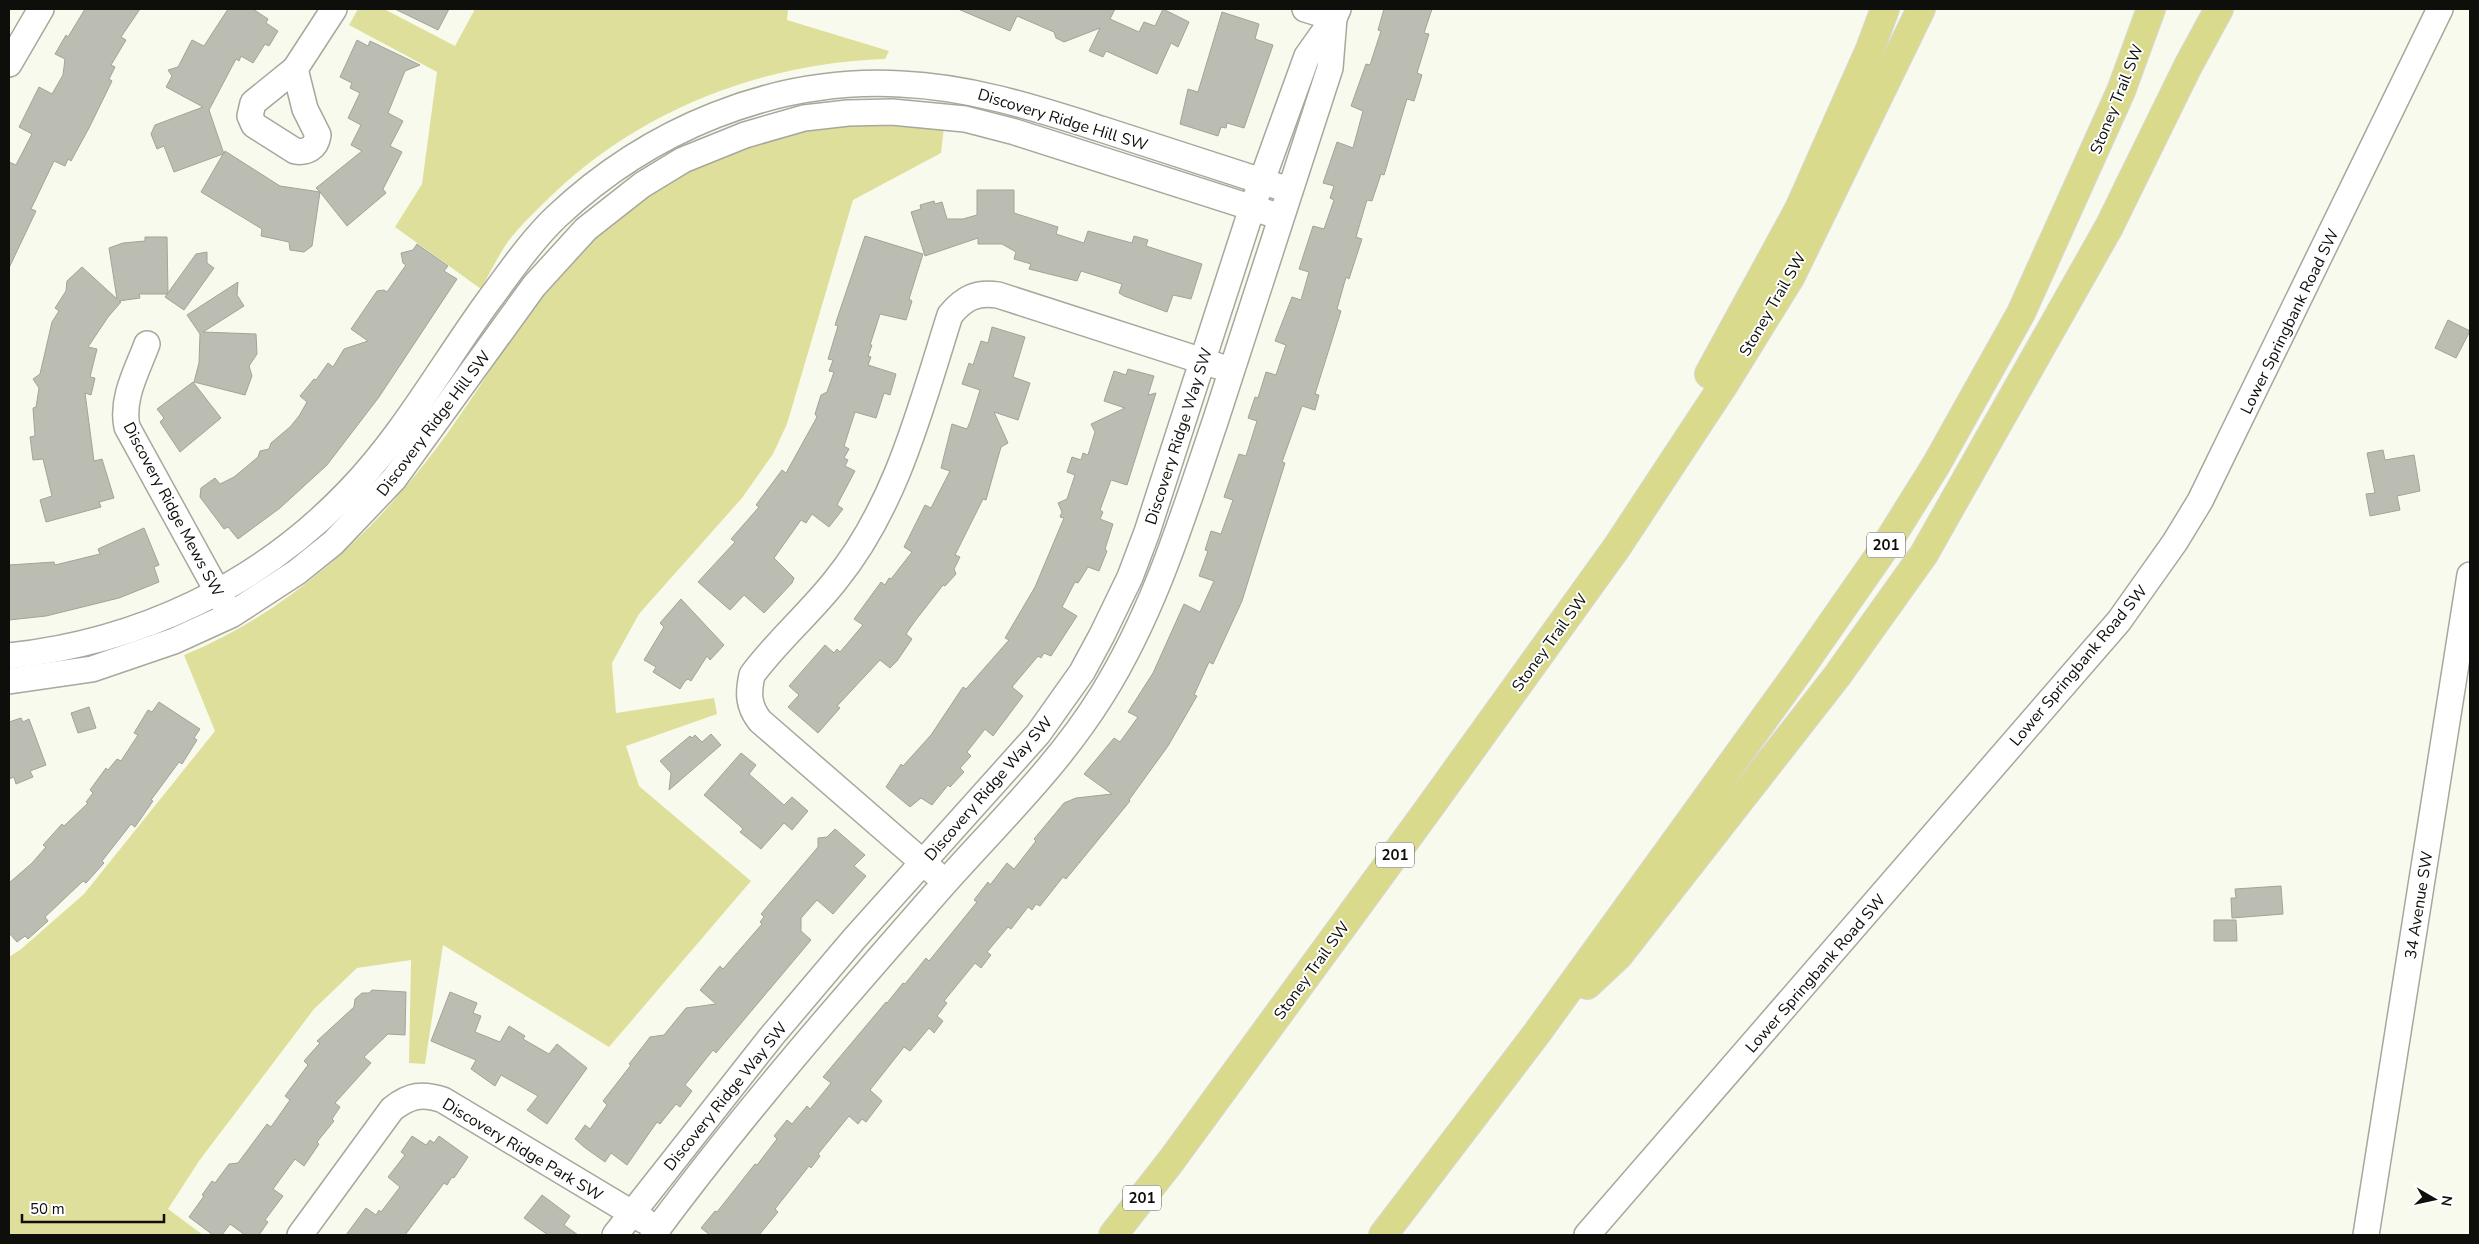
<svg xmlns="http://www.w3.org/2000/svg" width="2479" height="1244" viewBox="0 0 2479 1244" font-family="'Nunito Sans',sans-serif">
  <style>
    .green { fill: #dfdf9c }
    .building { fill: #bcbdb2; stroke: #a3a399 }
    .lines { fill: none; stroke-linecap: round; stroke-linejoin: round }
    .minor-casing { stroke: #a7a79d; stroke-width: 28 }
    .highway-casing { stroke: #d8d8d8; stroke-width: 30 }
    .minor { stroke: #fff; stroke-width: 25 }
    .highway { stroke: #dada8c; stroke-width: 28 }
    .labels { text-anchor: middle; stroke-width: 4; stroke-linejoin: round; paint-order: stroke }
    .shield { fill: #fff; stroke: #565654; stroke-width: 1 }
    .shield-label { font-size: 15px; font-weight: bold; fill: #0e0e0a }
    .street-label { font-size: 16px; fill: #0e0e0a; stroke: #fff }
  </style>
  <rect width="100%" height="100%" fill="#f9faee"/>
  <g class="green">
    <path d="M358 9H384L455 46 475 9H788L787 20 889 51 885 59C762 63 640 110 551 196 535 212 517 228 505 246 496 260 489 275 481 289L395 227 422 184 437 72 349 25Z"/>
    <path d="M884 121 944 127 941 153 853 200 787 424 773 454 742 498 639 614 612 663 616 713 714 698 717 714 626 746 639 786 751 881 609 1047 443 945 425 1064 409 1063 411 960 357 968 314 1009 199 1161 168 1209 203 1235H9V957L20 950 84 894 215 731 184 655C281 615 361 545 425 463 479 395 520 315 580 252 635 194 715 150 793 133 823 126 854 124 884 121Z"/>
  </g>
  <g class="building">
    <path d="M85 9H140L121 37 126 40 111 65 115 67 109 79 112 81 89 128 71 161 68 159 65 166 54 161 31 209 36 211 9 268V162L16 165 32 134 19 127 39 87 52 94 63 75 65 59 55 54 66 35 68 37Z"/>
    <path d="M228 9H253L268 19 266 23 278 31 269 46 265 44 253 63 241 56 239 61 236 59 209 110 224 154 225 151 280 186 320 192 316 188 362 151 351 145 361 125 348 118 360 93 350 88 352 83 340 77 357 40 368 46 370 41 420 65 405 71 388 113 403 121 390 146 402 152 383 189 386 193 347 226 320 192 312 246 304 252 290 250 289 242 261 236 262 229 201 192 223 154 174 172 164 146 157 149 151 134 155 125 203 107 166 87 172 76 168 70 178 67 192 40 204 46Z"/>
    <path d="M395 9H449L438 30Z"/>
    <path d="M958 9H1115L1110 19 1139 32 1144 22 1155 26 1163 9 1189 22 1178 47 1171 43 1157 74 1106 51 1103 57 1089 51 1100 28 1064 42 1056 38 1054 32 1017 16 1010 31Z"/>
    <path d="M1384 9H1432L1424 33 1429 34 1417 73 1422 75 1414 101 1407 99 1384 175 1381 174 1372 201 1367 200 1356 237 1362 239 1349 279 1346 277 1337 309 1341 311 1315 394 1319 395 1315 410 1302 406 1282 462 1285 463 1242 601 1213 664 1209 662 1194 695 1197 696 1168 746 1129 800 1130 801 1066 879 1063 877 1040 906 1036 904 1032 910 1028 907 1011 929 1008 927 987 952 991 955 981 968 975 963 944 1001 947 1003 937 1016 943 1021 934 1033 929 1028 910 1051 904 1047 870 1090 882 1101 866 1122 862 1119 858 1124 849 1116 818 1154 820 1156 811 1168 809 1166 775 1209 778 1212 759 1235H710L701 1228 715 1211 717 1212 755 1164 757 1165 777 1139 774 1136 787 1120 792 1124 807 1106 810 1109 831 1083 823 1077 886 1002 887 1003 903 983 905 984 926 958 929 961 977 902 974 900 988 882 990 885 1007 863 1014 869 1036 841 1034 839 1064 803 1076 798 1112 794 1084 774 1114 738 1120 742 1138 717 1128 712 1153 673 1184 604 1200 612 1214 581 1199 576 1208 551 1205 550 1211 531 1221 534 1233 500 1224 497 1239 454 1246 456 1257 421 1248 418 1255 397 1258 398 1266 372 1276 375 1286 345 1275 341 1292 297 1301 300 1309 272 1299 269 1313 226 1324 229 1334 200 1330 198 1334 186 1323 183 1337 142 1353 148 1363 111 1351 106 1366 64 1370 65 1381 31 1378 30Z"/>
    <path d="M1222 12 1259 24 1255 39 1273 45 1244 128 1227 123 1226 128 1221 127 1218 136 1180 124 1188 89 1198 92Z"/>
    <path d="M977 190H1014V213L1058 227 1056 234 1084 243 1088 231 1132 243 1134 236 1148 240 1146 246 1202 264 1191 299 1173 295 1167 312 1124 296 1119 293 1122 284 1081 271 1077 281 1029 269 1031 264 1014 259 1016 252 1002 244H978V238L925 256 911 212 921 209 920 205 934 201 935 204 942 202 947 219H963L977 215Z"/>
    <path d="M865 236 923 254 909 299 912 301 906 320 880 314 870 345H872L868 356 871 357 868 365 896 374 890 395 884 393 876 418 855 412 844 446 849 449 844 458 848 460 845 466 855 471 837 505 843 509 829 527 812 514 806 523 801 520 774 558 794 578 792 583 764 613 744 595 730 610 698 582 735 542 731 539 759 507 756 505 782 470 786 473 817 417 815 414 821 395 827 392 834 372 829 371 833 360 828 359 838 326 835 325Z"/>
    <path d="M145 237H167L168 294H139L140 298 119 301 121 302 108 317 88 347 97 349 90 377 95 378 91 395 85 393 94 461 102 459 114 498 99 502 101 507 46 522 40 500 52 496 43 459 33 460 30 437 35 436 33 408 36 407 39 388 33 379 40 374 52 322 59 311 55 308 66 291 67 281 82 267 117 299 109 248 123 243 145 241Z"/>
    <path d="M417 244 448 266 444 271 457 279 379 397 327 465 280 508 238 539 228 527 224 529 200 497 201 488 215 478 220 484 234 477 258 457 260 451 269 449 271 443 290 427 299 416 307 402 300 396 314 379 316 380 328 363 333 367 344 349 368 341 351 329 377 291 384 290 387 292 406 265 403 263 401 253 413 250Z"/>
    <path d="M207 252V263L214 268 184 310 165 297 196 254Z"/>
    <path d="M238 282 237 295 244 306 203 332 256 334 257 354 249 366 252 376 245 395 194 382 199 363 200 334 187 315Z"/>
    <path d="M2448 320 2470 331 2456 358 2435 348Z"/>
    <path d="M992 327 1025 337 1013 377 1030 383 1018 420 994 412 1008 443 1001 447 986 500 983 499 955 555 960 557 954 569 956 574 945 586 943 585 915 621 906 634 912 639 897 661 890 668 880 660 837 706 840 708 818 733 788 707 799 695 789 686 825 645 834 653 837 649 840 652 863 625 854 619 881 582 885 585 889 578 891 579 912 552 904 547 925 505 931 508 950 471 941 468 952 424 967 429 970 422 980 390 962 384 969 363 973 365 981 341 988 343Z"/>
    <path d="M1128 369 1154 376 1148 395 1156 393 1127 485 1111 480 1100 510 1103 512 1100 519 1113 524 1105 549 1107 551 1099 571 1088 567 1078 583 1075 582 1062 607 1077 616 1051 656 1044 653 1041 658 1038 656 1012 687 1023 696 993 736 985 729 967 752 971 756 960 768 964 772 950 787 948 785 932 805 921 798 910 807 886 787 901 764 903 766 931 735 963 687 966 689 1009 640 1005 638 1035 587 1064 518 1060 517 1062 512 1058 503 1067 499 1075 475 1067 472 1072 457 1081 460 1083 453 1088 455 1095 432 1091 424 1125 408 1104 401 1114 371 1126 375Z"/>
    <path d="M193 382 221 418 180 452 160 422 164 418 157 409Z"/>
    <path d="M2383 450 2385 460 2414 455 2420 491 2397 496 2400 510 2370 516 2366 494 2375 493 2367 453Z"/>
    <path d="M144 528 159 565 154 567 159 582 119 598 46 616 9 620V565L54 562 55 565 100 554 98 549Z"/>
    <path d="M681 599 724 645 710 660 707 656 691 681 688 679 685 681 680 689 653 672 656 667 644 660 664 627 660 623Z"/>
    <path d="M159 702 200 729 194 738 197 740 182 764 179 762 151 800 153 801 135 827 131 824 102 861 104 863 86 883 83 881 45 917 48 921 28 939 25 936 17 942 9 933V883L32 863 46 847 43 845 62 824 64 826 88 803 86 802 93 793 90 790 106 768 108 770 117 759 121 761 138 735 134 733 148 710 152 712Z"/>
    <path d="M89 707 96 728 78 733 71 713Z"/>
    <path d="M21 718 23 722 29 719 46 765 30 771 33 777 16 784 14 777 9 779V722Z"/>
    <path d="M711 734 721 745 669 790 671 773 660 761 690 736 692 738 695 735 702 742Z"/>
    <path d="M741 753 756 765 749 774 784 805 792 797 808 811 792 830 784 823 761 849 740 832 743 829 739 825 704 795Z"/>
    <path d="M835 829 865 855 854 866 866 876 833 914 817 900 801 918V931L811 940 716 1053 713 1050 685 1085 692 1091 680 1107 676 1104 660 1124 657 1122 627 1165 611 1153 605 1162 584 1147 575 1139 585 1125 590 1129 607 1105 603 1101 631 1065 629 1064 644 1045 650 1037 664 1035 686 1008 716 1004 700 990 720 966 723 969 762 924 760 922 764 917 761 914 818 847V838L827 837Z"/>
    <path d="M2281 886 2283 914 2232 918 2231 898H2236L2235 889Z"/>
    <path d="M2214 920H2236L2237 941H2214Z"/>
    <path d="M372 990 406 992 405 1035 388 1034 364 1057 371 1063 335 1103 340 1107 332 1119 334 1121 317 1142 319 1144 304 1166 295 1159 273 1189 283 1196 265 1220 268 1222 259 1235H245L230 1224 222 1235H213L189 1217 204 1196 202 1195 212 1181 215 1183 229 1164 238 1163 267 1124 271 1127 290 1100 285 1096 308 1065 304 1061 320 1043 317 1041 354 1007 355 999 362 993H369Z"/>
    <path d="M450 992 477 1003 473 1013 481 1016 475 1032 500 1042 509 1026 525 1036 523 1039 549 1054 557 1044 587 1068 547 1124 527 1110 538 1096 501 1075 495 1086 471 1069 476 1060 431 1041Z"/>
    <path d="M412 1136 426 1145 430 1140 434 1143 439 1136 468 1157 454 1178 452 1177 447 1185 444 1183 405 1235H346L366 1208 376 1215 379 1210 381 1212 400 1187 388 1177 405 1155 401 1152Z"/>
    <path d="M542 1195 570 1216 564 1225 578 1235H548L524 1218Z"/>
  </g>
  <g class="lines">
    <g class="minor-casing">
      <g id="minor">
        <path d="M1305 9 1334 18"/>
        <path d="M9 64 41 9"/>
        <path d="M295 69 305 109 318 135C316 148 307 153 295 151L254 125 250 116 253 103Z"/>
        <path d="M295 69 334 9"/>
        <path d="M147 344C137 371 121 398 127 427L226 607"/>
        <path d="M9 656C139 642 259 586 350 490 404 434 443 363 489 300 510 272 531 241 556 217 648 130 773 77 901 84 971 87 1035 108 1101 129 1164 149 1226 170 1289 190"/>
        <path d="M9 681 92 669 174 641 231 615 297 572 333 543 394 479 534 286 586 229 642 185 683 160 745 135 804 118 848 113 892 112 965 119 1015 132 1281 217"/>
        <path d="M935 873 760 721C748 706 748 693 752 675 777 641 809 614 835 581 897 505 921 406 950 315 964 298 976 292 998 295L1218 366"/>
        <path d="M300 1235 392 1109C410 1095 422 1093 443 1100L645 1221"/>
        <path d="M615 1235 771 1037 854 939 1038 734 1082 672 1102 635 1130 577 1147 532 1252 208 1307 56 1334 18 1338 9"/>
        <path d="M653 1235C743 1113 843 999 943 885 998 823 1058 766 1102 695 1155 610 1183 516 1215 422 1254 304 1291 186 1330 68L1334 18"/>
        <path d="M1587 1235 2119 621 2175 542 2200 501 2440 9"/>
        <path d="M2366 1235 2470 575"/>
      </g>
    </g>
    <g class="highway-casing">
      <g id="highway">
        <path d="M1709 374 1799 209 1870 49 1885 9"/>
        <path d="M1587 985 1619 955 1837 676 1924 554 2109 227 2188 66 2219 9"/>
        <path d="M1113 1235 1171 1161 1427 811 1617 547 1723 386 1791 276 1921 9"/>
        <path d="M1383 1235 1537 1033 1798 672 1883 550 1936 465 2021 313 2121 91 2151 9"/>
      </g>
    </g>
    <use href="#minor" class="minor"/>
    <use href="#highway" class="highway"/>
  </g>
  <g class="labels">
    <g class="shield">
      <rect x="1867" y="532.5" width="38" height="25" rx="4"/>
      <rect x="1376" y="842.5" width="38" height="25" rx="4"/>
      <rect x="1123" y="1185.5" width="38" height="25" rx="4"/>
    </g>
    <g class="shield-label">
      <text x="1886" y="550">201</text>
      <text x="1395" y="860">201</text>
      <text x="1142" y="1203">201</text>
    </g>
    <g class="street-label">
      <text transform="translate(2116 99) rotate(-68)" y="6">Stoney Trail SW</text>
      <text transform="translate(1063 119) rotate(17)" y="6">Discovery Ridge Hill SW</text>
      <text transform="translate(1772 304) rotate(-60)" y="6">Stoney Trail SW</text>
      <text transform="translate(2289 321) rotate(-64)" y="6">Lower Springbank Road SW</text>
      <text transform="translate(433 423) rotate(-53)" y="6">Discovery Ridge Hill SW</text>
      <text transform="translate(1178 436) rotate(-72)" y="6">Discovery Ridge Way SW</text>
      <text transform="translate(174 509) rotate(62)" y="6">Discovery Ridge Mews SW</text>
      <text transform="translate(1549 642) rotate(-54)" y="6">Stoney Trail SW</text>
      <text transform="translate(2078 665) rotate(-50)" y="6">Lower Springbank Road SW</text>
      <text transform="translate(988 788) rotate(-49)" y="6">Discovery Ridge Way SW</text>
      <text transform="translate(2418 905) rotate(-81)" y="6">34 Avenue SW</text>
      <text transform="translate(1311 970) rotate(-54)" y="6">Stoney Trail SW</text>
      <text transform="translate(1815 973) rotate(-49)" y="6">Lower Springbank Road SW</text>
      <text transform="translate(725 1096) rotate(-51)" y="6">Discovery Ridge Way SW</text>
      <text transform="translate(523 1149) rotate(31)" y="6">Discovery Ridge Park SW</text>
    </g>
  </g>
  <rect width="2479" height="1244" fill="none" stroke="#0e0e0a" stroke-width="20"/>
  <g transform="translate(2434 1199) rotate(99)" stroke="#ffffff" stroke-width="4" paint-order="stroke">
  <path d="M0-4L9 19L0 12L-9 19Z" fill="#0e0e0a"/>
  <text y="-8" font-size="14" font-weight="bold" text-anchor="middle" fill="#0e0e0a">N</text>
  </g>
  <path d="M22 1214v8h142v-8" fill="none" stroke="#0e0e0a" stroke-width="2.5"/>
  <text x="30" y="1214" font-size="15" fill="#0e0e0a" stroke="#ffffff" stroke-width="4" paint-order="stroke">50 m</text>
</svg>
